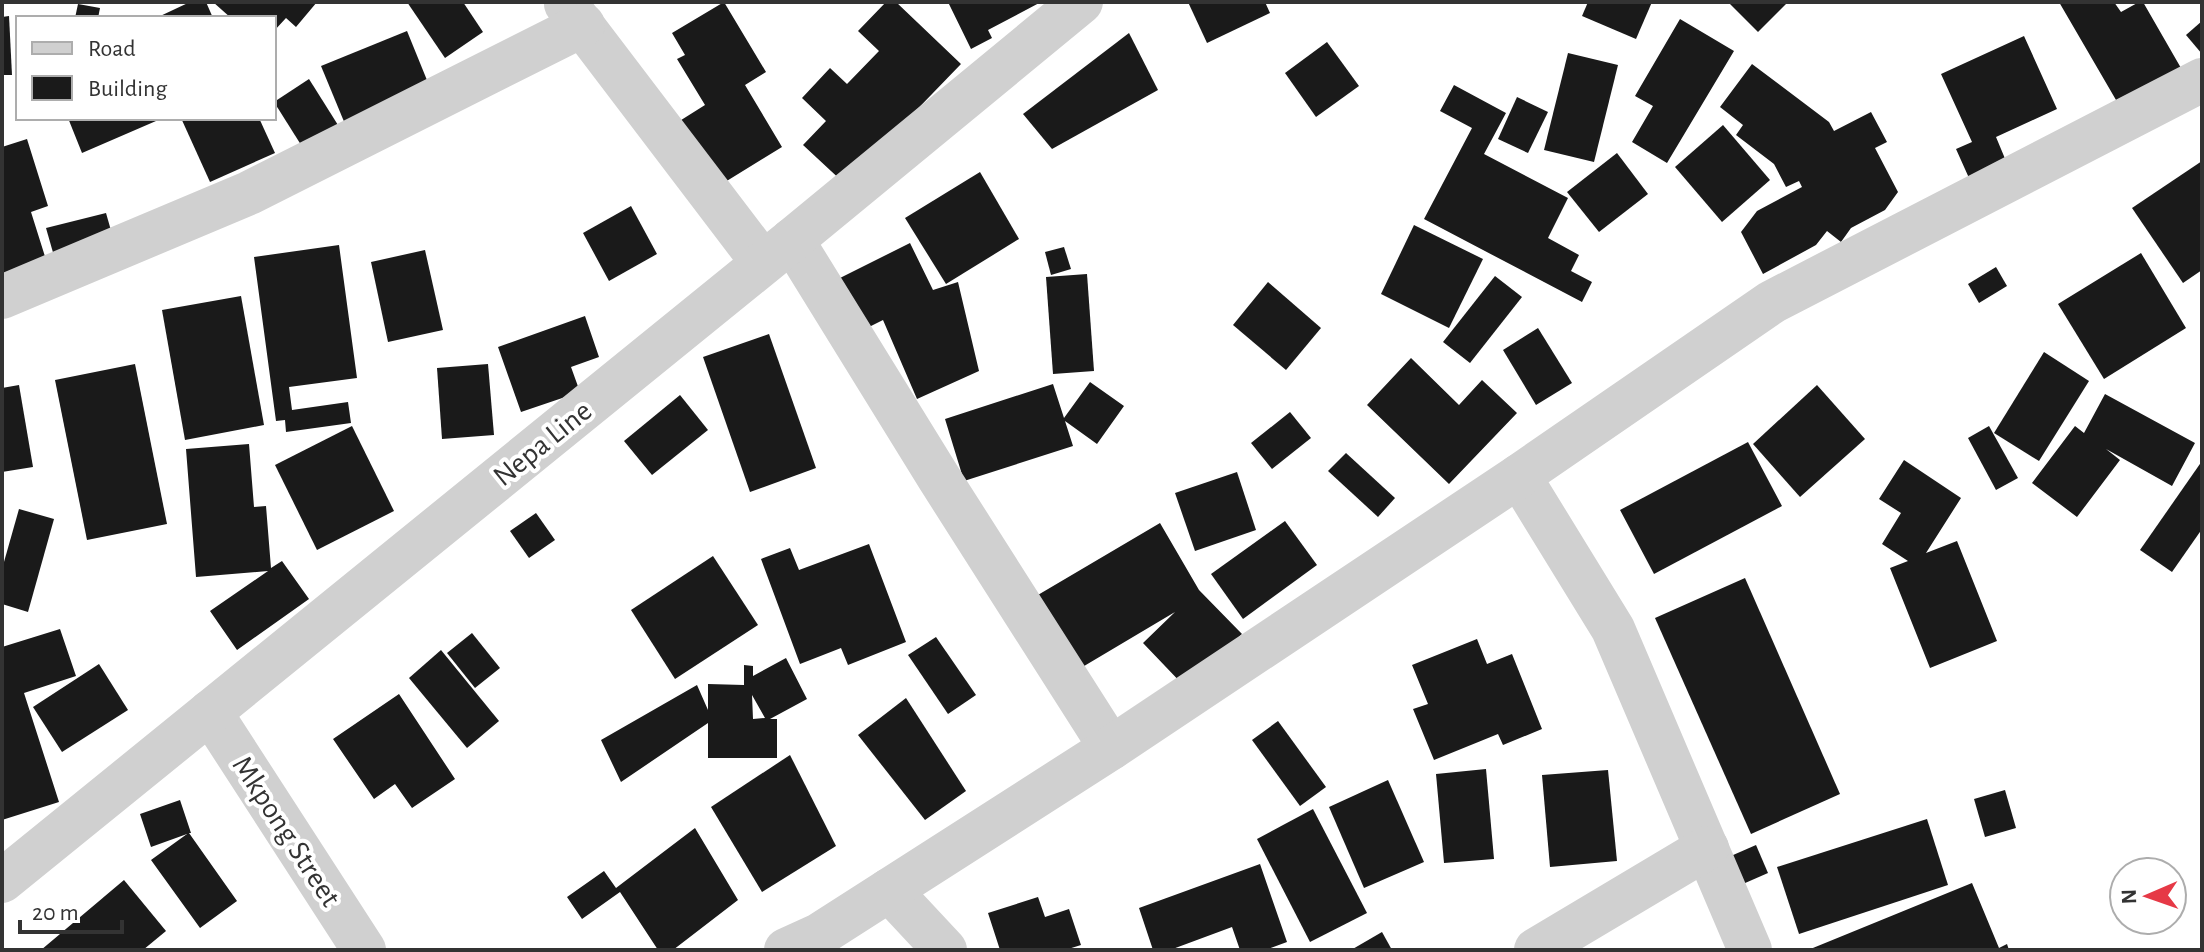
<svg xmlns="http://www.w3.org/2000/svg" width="2204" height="952" viewBox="0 0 2204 952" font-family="'Alegreya Sans',sans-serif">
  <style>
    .building { fill: #1a1a1a; fill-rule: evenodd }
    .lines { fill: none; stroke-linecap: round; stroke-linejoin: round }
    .minor { stroke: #d0d0d0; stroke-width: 44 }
    .labels { text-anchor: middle; stroke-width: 8; stroke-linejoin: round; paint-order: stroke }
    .street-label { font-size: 30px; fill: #333; stroke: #fff }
  </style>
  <rect width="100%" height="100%" fill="#fff"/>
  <g class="building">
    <path d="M190 2H206L213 18H156Z"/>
    <path d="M213 2H317L296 27 286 18 274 31V18H231Z"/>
    <path d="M407 2H463L483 32 445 58Z"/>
    <path d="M724 2 766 72 745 85 782 147 717 187 678 122 705 105 677 59 685 55 672 33Z"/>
    <path d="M886 2H896L961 64 845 184 803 145 826 121 802 98 830 68 847 84 879 51 858 31Z"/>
    <path d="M948 2H1041L988 30 992 38 971 49Z"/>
    <path d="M1188 2H1265L1270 13 1207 43Z"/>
    <path d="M1588 2H1652L1636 39 1582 16Z"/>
    <path d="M1728 2H1788L1758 32Z"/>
    <path d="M2059 2H2114L2121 12 2139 2H2143L2185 75 2123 112Z"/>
    <path d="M78 4 100 8 98 18H75Z"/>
    <path d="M9 16 12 75H2V17Z"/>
    <path d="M1680 19 1734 51 1667 163 1632 142 1653 106 1635 96Z"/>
    <path d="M2202 21V54L2186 35Z"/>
    <path d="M407 31 431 90 345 124 321 66Z"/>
    <path d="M1129 33 1158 90 1052 149 1023 114Z"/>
    <path d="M2024 36 2057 109 1996 137 2006 161 1969 178 1956 149 1972 142 1941 74Z"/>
    <path d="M1327 42 1359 86 1316 117 1285 73Z"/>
    <path d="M1568 53 1618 65 1594 162 1544 150Z"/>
    <path d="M1752 64 1829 122 1834 131 1871 112 1887 142 1875 148 1898 192 1885 210 1851 228 1841 242 1827 231 1816 245 1763 274 1741 232 1757 211 1802 187 1799 181 1786 187 1774 164 1736 135 1743 125 1720 107Z"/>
    <path d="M309 79 343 133 308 156 274 102Z"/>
    <path d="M1454 85 1506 113 1484 154 1568 198 1548 238 1579 255 1571 271 1592 282 1582 302 1424 219 1472 128 1440 111Z"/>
    <path d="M1517 97 1548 112 1528 153 1498 139Z"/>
    <path d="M68 118H155L156 121 82 153Z"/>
    <path d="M181 118H259L275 153 210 182Z"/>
    <path d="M1723 125 1770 180 1722 222 1675 167Z"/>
    <path d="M27 139 48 206 31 212 48 266 2 281V147Z"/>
    <path d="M1617 153 1648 194 1599 232 1567 192Z"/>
    <path d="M2202 161V270L2183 283 2132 208Z"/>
    <path d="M980 172 1019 239 946 284 905 218Z"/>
    <path d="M631 206 657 254 609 281 583 233Z"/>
    <path d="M106 213 114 241 54 256 46 228Z"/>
    <path d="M1414 225 1483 259 1449 328 1381 294Z"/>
    <path d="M910 243 933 290 958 282 979 371 917 399 883 320 839 342 814 291Z"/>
    <path d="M339 245 357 378 289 387 292 410 348 402 351 423 286 432 285 420 276 421 254 257Z"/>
    <path d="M1064 247 1071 269 1051 275 1045 252Z"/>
    <path d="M425 250 443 330 388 342 371 262Z"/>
    <path d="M2141 253 2186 328 2104 379 2058 304Z"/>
    <path d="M1996 267 2007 286 1979 303 1968 284Z"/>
    <path d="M1087 274 1094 371 1053 374 1046 277Z"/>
    <path d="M1495 276 1522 297 1470 363 1443 342Z"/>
    <path d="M1268 282 1321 328 1286 370 1233 325Z"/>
    <path d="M241 296 264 425 185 440 162 310Z"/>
    <path d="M585 316 599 357 571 367 580 392 521 412 498 347Z"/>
    <path d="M1538 328 1572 383 1536 405 1503 350Z"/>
    <path d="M769 334 816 468 750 492 703 357Z"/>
    <path d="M2044 352 2089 381 2039 461 1994 433Z"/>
    <path d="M1411 358 1459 405 1482 380 1517 413 1449 484 1367 405Z"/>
    <path d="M135 364 167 524 87 540 55 380Z"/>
    <path d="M488 364 494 435 442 439 437 368Z"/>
    <path d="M1090 382 1124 406 1097 444 1065 421 1073 446 964 481 945 419 1053 384 1064 418Z"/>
    <path d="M19 385 33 467 2 472V388Z"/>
    <path d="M1817 385 1865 439 1800 497 1753 444Z"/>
    <path d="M2105 394 2195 443 2172 486 2106 449 2120 460 2077 517 2032 483 2075 426 2084 433Z"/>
    <path d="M680 395 708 430 652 475 624 441Z"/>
    <path d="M1290 412 1311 438 1272 469 1251 443Z"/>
    <path d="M352 426 394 511 317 550 275 465Z"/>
    <path d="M1989 426 2018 478 1996 490 1968 438Z"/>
    <path d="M1748 442 1782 506 1654 574 1620 510Z"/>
    <path d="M249 444 254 507 266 506 271 568 282 561 309 599 237 650 210 611 268 571 196 577 186 449Z"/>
    <path d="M1346 453 1395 498 1378 517 1328 471Z"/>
    <path d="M1904 460 1961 498 1926 553 1957 541 1997 641 1930 668 1890 568 1908 561 1882 544 1901 513 1879 499Z"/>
    <path d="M2202 461V529L2172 572 2140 550Z"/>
    <path d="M1237 472 1256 530 1195 551 1175 493Z"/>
    <path d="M19 509 54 519 28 612 2 604V569Z"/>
    <path d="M536 513 555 540 529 558 510 531Z"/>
    <path d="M1285 521 1317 565 1243 619 1211 574Z"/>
    <path d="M1160 523 1199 590 1242 634 1186 688 1143 643 1175 612 1069 675 1026 602Z"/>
    <path d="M869 544 906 642 848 665 841 648 800 664 761 559 790 548 799 570Z"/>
    <path d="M713 556 758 625 675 679 631 610Z"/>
    <path d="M1745 578 1840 794 1751 834 1655 618Z"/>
    <path d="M60 629 76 676 24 693 59 802 2 820V647Z"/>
    <path d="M472 633 500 668 475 688 447 653Z"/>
    <path d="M936 637 976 695 948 714 908 655Z"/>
    <path d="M1477 639 1487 664 1512 654 1542 729 1503 745 1498 734 1434 760 1413 709 1428 704 1412 665Z"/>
    <path d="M441 650 499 721 467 748 409 678Z"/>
    <path d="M786 658 807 699 770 719H777V758H708V723L621 782 601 740 697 685 708 710V684L744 685V665L753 666V676ZM752 695 765 718 753 719Z"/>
    <path d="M99 664 128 710 62 752 33 707Z"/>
    <path d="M399 694 455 779 412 808 395 784 374 799 333 739Z"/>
    <path d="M906 698 966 791 925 820 858 735Z"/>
    <path d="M1278 721 1326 787 1300 806 1252 740Z"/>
    <path d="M790 755 836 846 762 892 711 807Z"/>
    <path d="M1486 769 1494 859 1444 863 1436 774Z"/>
    <path d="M1608 770 1617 861 1550 867 1542 775Z"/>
    <path d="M1388 780 1424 862 1364 888 1329 807Z"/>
    <path d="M2005 790 2016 828 1985 837 1974 799Z"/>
    <path d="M180 800 191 833H189L237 901 200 928 151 860 187 834 151 847 140 814Z"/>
    <path d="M1313 809 1367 913 1310 942 1257 839Z"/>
    <path d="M1927 819 1948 885 1799 934 1777 867Z"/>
    <path d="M695 828 738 900 673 950H658L620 892 582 919 567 897 604 871 616 888Z"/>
    <path d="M1756 845 1768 873 1736 887 1724 859Z"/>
    <path d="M1260 864 1287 942 1265 950H1240L1232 927 1170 950H1153L1139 908Z"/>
    <path d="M124 880 166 931 143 950H41Z"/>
    <path d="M1972 883 1999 948 2007 944 2009 950H1808Z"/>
    <path d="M1038 897 1045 917 1069 909 1081 945 1065 950H1000L988 913Z"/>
    <path d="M1382 932 1392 950H1351Z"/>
  </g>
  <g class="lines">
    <g class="minor">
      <path d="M566 4 763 263"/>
      <path d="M792 240 939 478 1111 748"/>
      <path d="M2 297 249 193 583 25"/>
      <path d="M1519 476 1613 629 1750 950"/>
      <path d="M210 712 364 950"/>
      <path d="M2 881 792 240 1081 2"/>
      <path d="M889 890 945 950"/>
      <path d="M786 950 819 935 1111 748 1519 476 1772 302 2202 80"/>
      <path d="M1536 950 1707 848"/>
    </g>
  </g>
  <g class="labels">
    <g class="street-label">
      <text transform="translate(542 443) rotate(-39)" y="10">Nepa Line</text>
      <text transform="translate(287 831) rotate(57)" y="10">Mkpong Street</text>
    </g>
  </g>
  <rect width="2204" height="952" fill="none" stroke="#333333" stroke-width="8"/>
  <rect x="16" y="16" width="260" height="104" fill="#ffffff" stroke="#adadad" stroke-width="2"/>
  <rect x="32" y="42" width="40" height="12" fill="#d0d0d0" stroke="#adadad" stroke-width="2"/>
  <text x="88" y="56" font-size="24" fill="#333333">Road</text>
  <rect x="32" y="76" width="40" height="24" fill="#1a1a1a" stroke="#adadad" stroke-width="2"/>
  <text x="88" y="96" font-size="24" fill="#333333">Building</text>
  <g transform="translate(2148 896) rotate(268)"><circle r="38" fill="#ffffff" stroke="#adadad" stroke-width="2"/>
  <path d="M0-6L14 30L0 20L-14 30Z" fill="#e63946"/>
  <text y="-12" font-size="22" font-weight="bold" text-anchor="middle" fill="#333333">N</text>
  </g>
  <path d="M20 920v12h102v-12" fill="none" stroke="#333333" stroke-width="4"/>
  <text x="32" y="920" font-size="24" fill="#333333" stroke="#ffffff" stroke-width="6" paint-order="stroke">20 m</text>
</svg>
